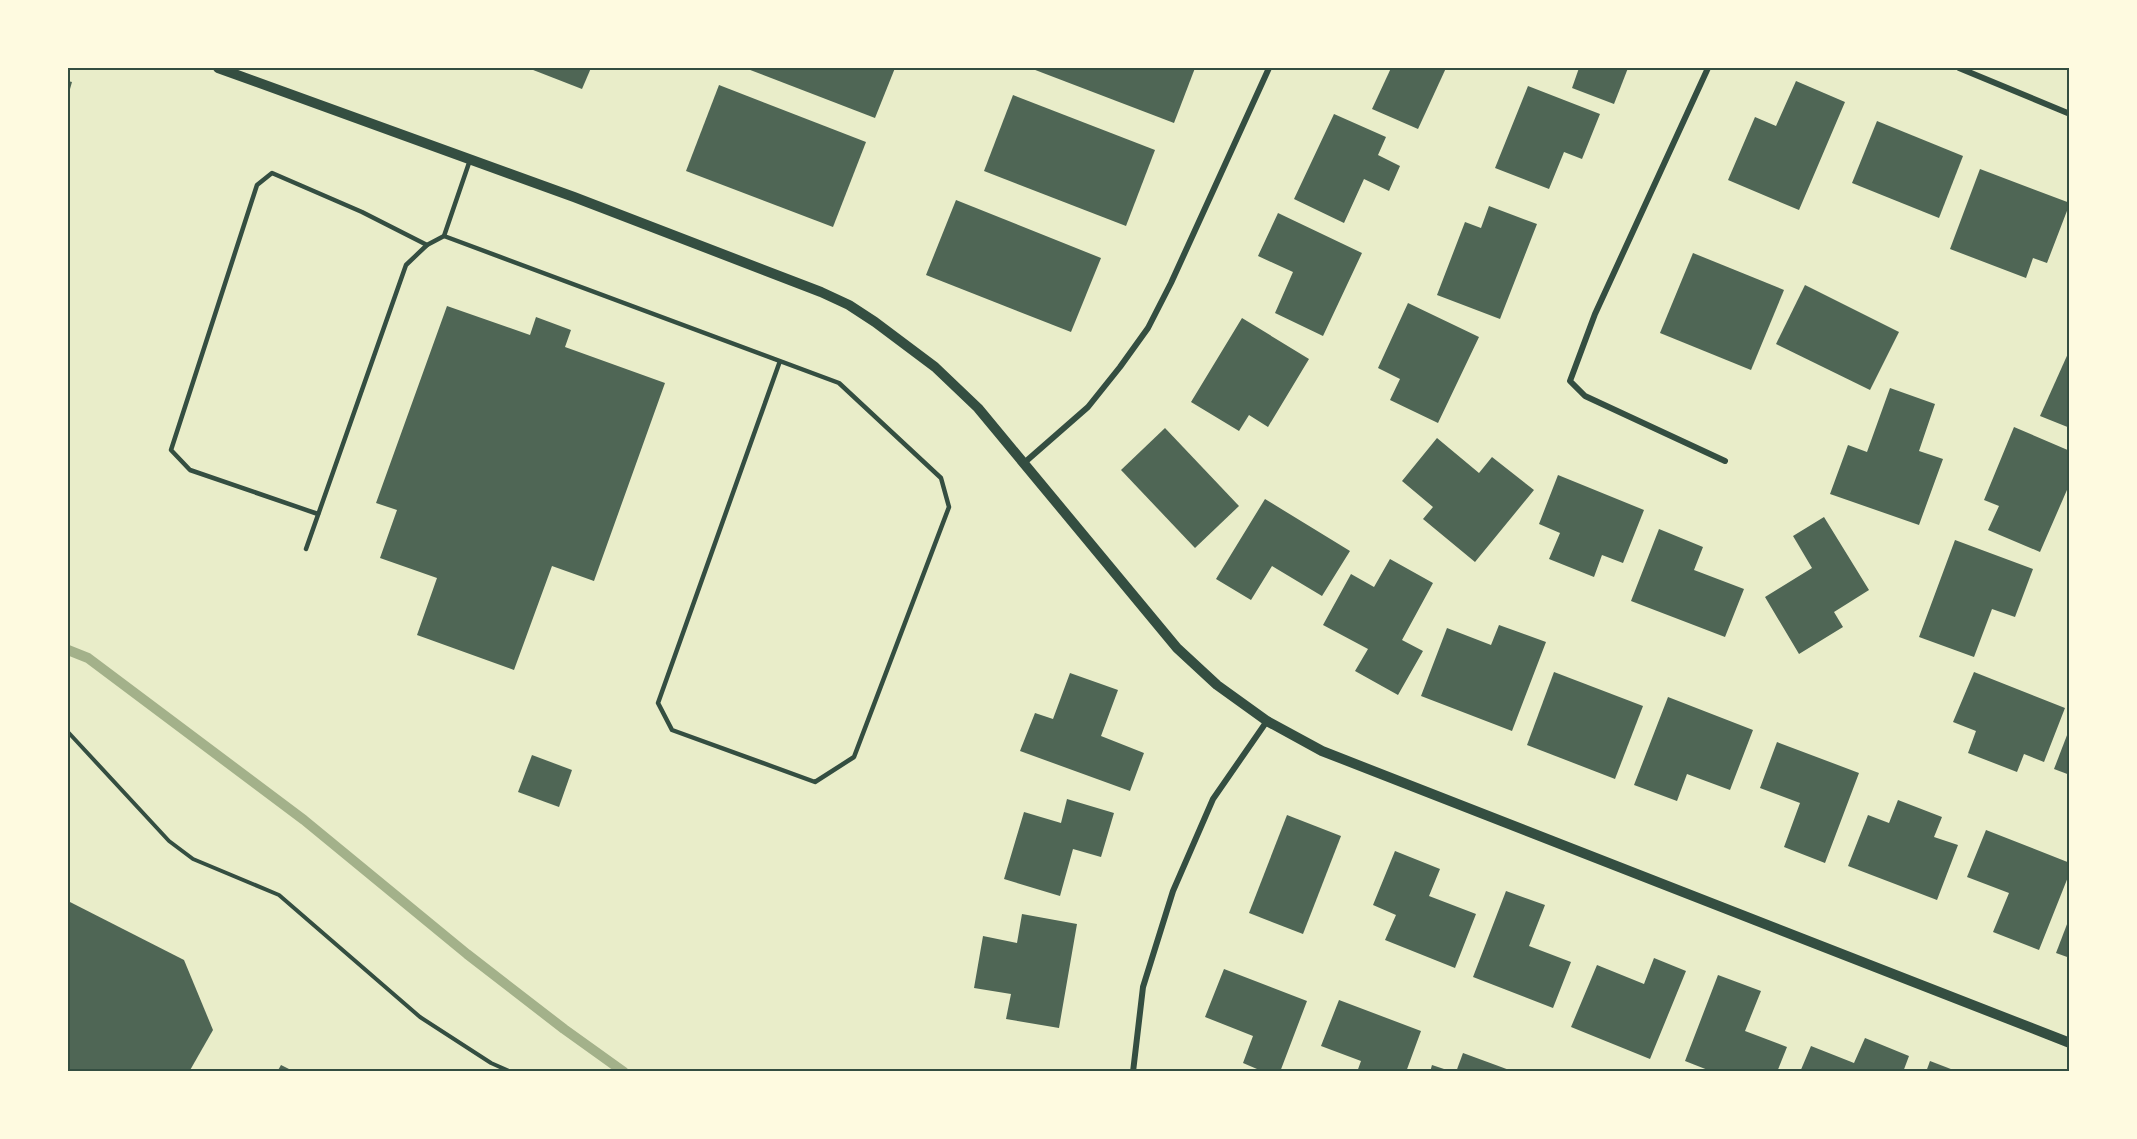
<svg xmlns="http://www.w3.org/2000/svg" width="2137" height="1139" viewBox="0 0 2137 1139" font-family="Overpass,sans-serif">
  <style>
    .lines { fill: none; stroke-linecap: round; stroke-linejoin: round }
    .stream { stroke: #a3b18a; stroke-width: 10 }
    .building { fill: #4f6655 }
    .path { stroke: #344e41; stroke-width: 4 }
    .service { stroke: #344e41; stroke-width: 4.5 }
    .minor { stroke: #344e41; stroke-width: 6 }
    .tertiary { stroke: #344e41; stroke-width: 10 }
    .neatline { fill: none; stroke: #344e41; stroke-width: 2 }
  </style>
  <rect width="100%" height="100%" fill="#e9edc9"/>
  <g class="lines">
    <path class="stream" d="M68 650 88 658 304 820 467 954 564 1029 624 1072"/>
  </g>
  <g class="building">
    <path d="M528 68H591L582 89Z"/>
    <path d="M745 68H895L875 118Z"/>
    <path d="M1030 68H1195L1174 123Z"/>
    <path d="M1391 68H1446L1418 129 1372 109Z"/>
    <path d="M1579 68H1628L1614 104 1572 88Z"/>
    <path d="M68 81 72 82 68 96Z"/>
    <path d="M1796 81 1845 102 1799 210 1728 180 1755 117 1776 126Z"/>
    <path d="M719 85 866 142 833 227 686 171Z"/>
    <path d="M1528 86 1600 114 1582 159 1564 152 1549 189 1495 168Z"/>
    <path d="M1013 95 1155 150 1126 226 984 171Z"/>
    <path d="M1334 114 1386 137 1378 155 1400 166 1389 191 1364 179 1344 223 1294 199Z"/>
    <path d="M1877 121 1963 156 1939 218 1852 183Z"/>
    <path d="M1980 169 2070 203 2047 263 2033 258 2026 278 1950 249Z"/>
    <path d="M956 200 1101 258 1071 332 926 275Z"/>
    <path d="M1489 206 1537 224 1500 319 1437 295 1465 222 1481 228Z"/>
    <path d="M1278 213 1362 253 1323 336 1275 313 1293 272 1258 256Z"/>
    <path d="M1693 253 1784 290 1751 370 1660 333Z"/>
    <path d="M1805 285 1899 332 1870 390 1776 344Z"/>
    <path d="M1408 303 1479 337 1438 423 1390 400 1400 379 1378 368Z"/>
    <path d="M447 306 530 335 536 317 571 330 565 347 665 383 594 581 552 566 514 670 417 635 437 578 380 558 397 510 376 503Z"/>
    <path d="M1242 318 1309 359 1268 427 1249 415 1239 431 1191 402Z"/>
    <path d="M2070 349V428L2040 416Z"/>
    <path d="M1890 388 1935 404 1919 451 1943 459 1919 525 1830 494 1848 445 1867 452Z"/>
    <path d="M2014 427 2070 451V483L2040 552 1988 530 1999 506 1984 500Z"/>
    <path d="M1165 428 1239 506 1195 548 1121 470Z"/>
    <path d="M1437 438 1479 473 1492 457 1534 490 1475 562 1423 519 1433 507 1402 481Z"/>
    <path d="M1558 475 1644 510 1623 563 1602 555 1594 577 1549 559 1560 533 1539 524Z"/>
    <path d="M1265 499 1350 551 1322 596 1272 566 1251 600 1216 579Z"/>
    <path d="M1824 517 1869 590 1834 612 1843 627 1799 654 1765 597 1812 568 1793 536Z"/>
    <path d="M1659 529 1703 547 1694 570 1744 589 1725 637 1631 601Z"/>
    <path d="M1955 540 2033 569 2015 617 1992 609 1974 657 1919 637Z"/>
    <path d="M1390 559 1433 583 1402 640 1423 651 1398 695 1355 671 1368 649 1323 625 1351 574 1374 587Z"/>
    <path d="M1499 625 1546 642 1512 731 1421 696 1447 628 1491 645Z"/>
    <path d="M1554 672 1643 706 1615 779 1527 745Z"/>
    <path d="M1974 672 2065 708 2044 762 2024 754 2017 772 1968 753 1976 731 1953 722Z"/>
    <path d="M1070 673 1118 690 1101 736 1144 753 1130 791 1020 751 1035 713 1053 719Z"/>
    <path d="M1668 697 1753 730 1730 790 1687 774 1677 801 1634 785Z"/>
    <path d="M2069 730H2070V775L2054 769Z"/>
    <path d="M1777 742 1859 773 1825 863 1784 847 1800 803 1760 788Z"/>
    <path d="M532 755 572 770 559 807 518 792Z"/>
    <path d="M1067 799 1114 813 1101 857 1073 849 1060 896 1004 879 1024 812 1061 823Z"/>
    <path d="M1898 800 1942 817 1934 837 1958 845 1937 900 1848 866 1868 815 1889 823Z"/>
    <path d="M1287 815 1341 836 1303 934 1249 913Z"/>
    <path d="M1986 830 2070 863V872L2039 950 1993 932 2009 893 1967 877Z"/>
    <path d="M1395 851 1440 869 1429 896 1476 914 1455 968 1385 940 1396 915 1373 905Z"/>
    <path d="M1506 891 1545 905 1529 946 1571 962 1553 1008 1473 977Z"/>
    <path d="M68 901 184 960 213 1030 189 1072H68Z"/>
    <path d="M1022 914 1077 924 1059 1028 1006 1019 1011 994 974 988 983 936 1017 943Z"/>
    <path d="M2069 919H2070V958L2056 953Z"/>
    <path d="M1654 958 1686 971 1650 1059 1571 1027 1597 965 1644 984Z"/>
    <path d="M1224 969 1307 1001 1280 1072H1264L1243 1063 1253 1036 1205 1017Z"/>
    <path d="M1718 975 1761 991 1745 1031 1787 1047 1777 1072H1713L1685 1061Z"/>
    <path d="M1339 1000 1421 1031 1406 1072H1357L1361 1061 1321 1046Z"/>
    <path d="M1865 1038 1909 1056 1903 1072H1800L1811 1046 1854 1063Z"/>
    <path d="M1463 1053 1512 1071V1072H1456Z"/>
    <path d="M1930 1061 1956 1071V1072H1926Z"/>
    <path d="M281 1065 295 1072H277Z"/>
    <path d="M1432 1065 1450 1071V1072H1430Z"/>
  </g>
  <g class="lines">
    <path class="path" d="M68 732 169 841 193 859 279 895 420 1017 491 1063 511 1072"/>
    <g class="service">
      <path d="M444 236 839 383 941 478 949 507 854 757 815 782 672 730 658 703 780 361"/>
      <path d="M318 514 190 470 171 450 257 185 272 173 362 212 427 245"/>
      <path d="M306 549 406 265 427 245 444 236 470 160"/>
    </g>
    <g class="minor">
      <path d="M1708 68 1595 314 1570 381 1585 396 1725 461"/>
      <path d="M1959 68 2070 114"/>
      <path d="M1024 463 1088 407 1120 367 1148 328 1171 283 1269 68"/>
      <path d="M1133 1072 1143 987 1173 891 1213 799 1267 721"/>
    </g>
    <path class="tertiary" d="M218 68 574 197 821 292 849 305 875 322 935 367 978 408 1177 648 1217 685 1267 721 1322 751 2070 1043"/>
  </g>
  <rect width="2137" height="1139" fill="none" stroke="#fefae0" stroke-width="138"/>
  <rect x="69" y="69" width="1999" height="1001" class="neatline"/>
</svg>
